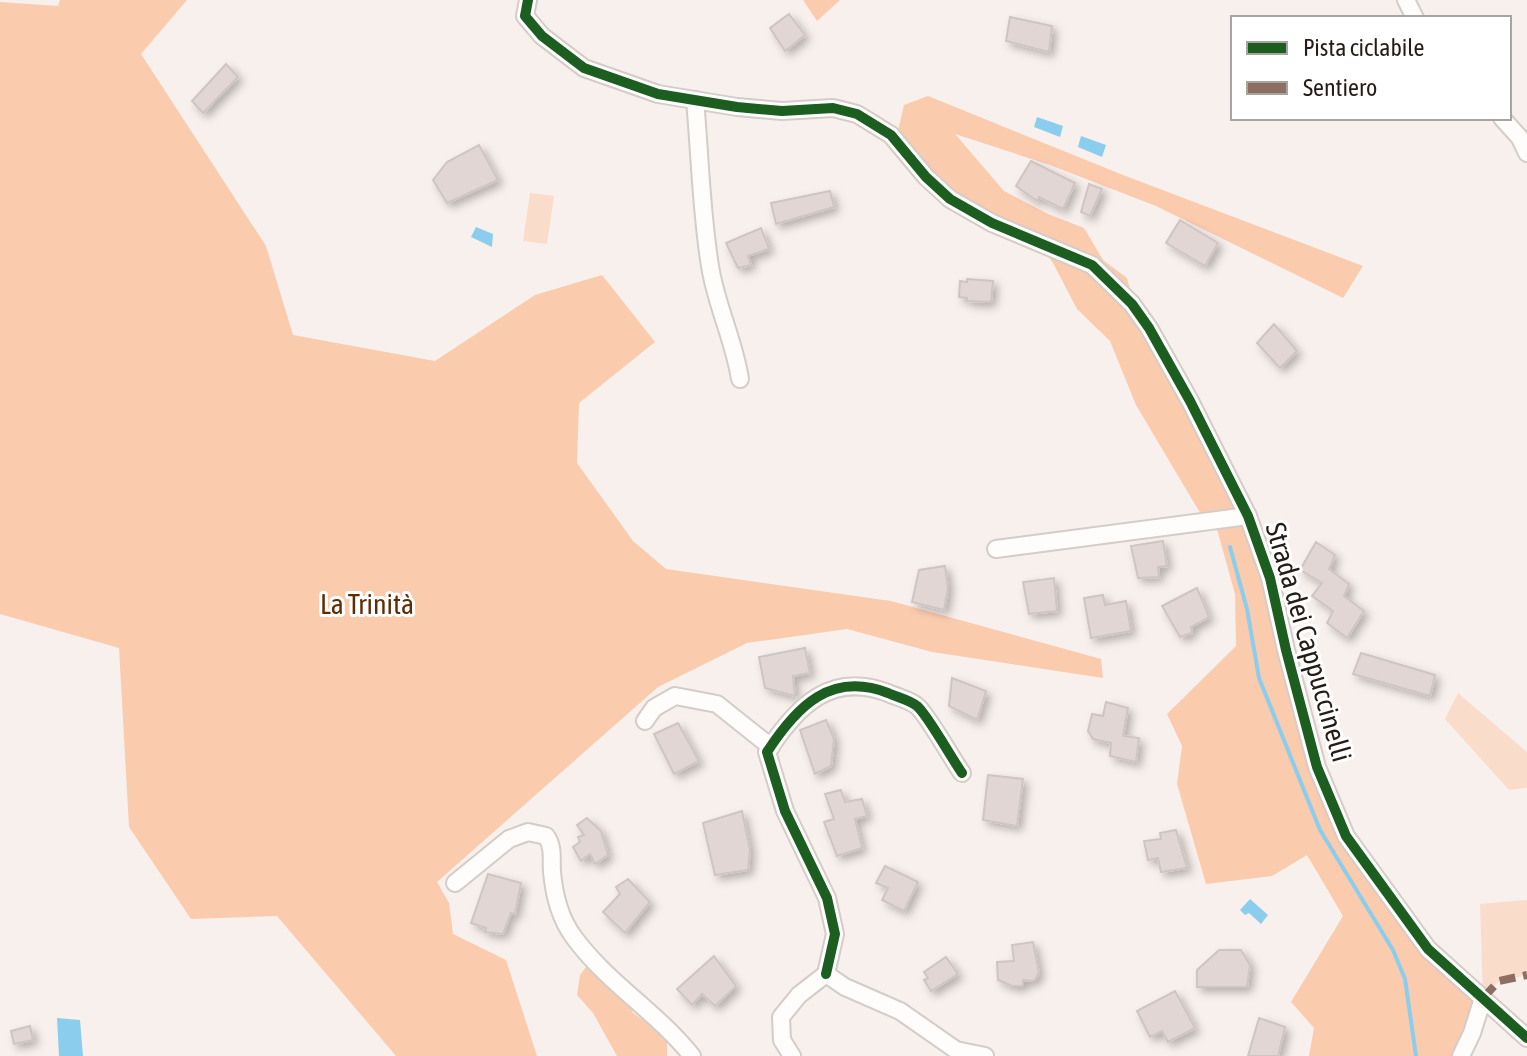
<svg xmlns="http://www.w3.org/2000/svg" width="1527" height="1056" viewBox="0 0 1527 1056" font-family="'Asap Condensed',sans-serif">
  <style>
    .green { fill: #fadcca }
    .forest { fill: #fbcbae }
    .water { fill: #8bcded }
    .lines { fill: none; stroke-linecap: round; stroke-linejoin: round }
    .stream { stroke: #8bcded; stroke-width: 4 }
    .building { fill: #e2d6d4; stroke: #cec5c2; stroke-width: 2; filter: url(#shadow) }
    .minor-casing { stroke: #d4ccc7; stroke-width: 20 }
    .minor { stroke: #fefdfc; stroke-width: 16 }
    .quiet { stroke: #8d6e63; stroke-width: 8; stroke-dasharray: 16 8; stroke-linecap: butt }
    .cycleway-casing { stroke: #fff; stroke-width: 15 }
    .cycleway { stroke: #1b5e20; stroke-width: 10 }
    .labels { text-anchor: middle; stroke-width: 6; stroke-linejoin: round; paint-order: stroke }
    .park-label { font-size: 28px; fill: #5e2c05; stroke: #fff }
    .street-label { font-size: 28px; fill: #251c17; stroke: #fff }
  </style>
  <defs>
    <filter id="shadow"><feDropShadow dx="4.5" dy="4.5" stdDeviation="4" flood-color="#0004"/></filter>
  </defs>
  <rect width="100%" height="100%" fill="#f8f0ec"/>
  <g class="green">
    <path d="M530 193 554 196 547 244 523 241Z"/>
    <path d="M1458 693 1527 752V788L1509 790 1445 719Z"/>
    <path d="M1527 900V975L1499 981 1483 998 1480 904Z"/>
  </g>
  <g class="forest">
    <path d="M60 0H187L141 54 266 246 293 335 435 361 535 295 602 275 655 342 579 403 577 463 633 541 666 569 891 601 1101 659 1103 678 932 652 847 629 747 643 658 687 437 882 449 903 453 934 506 960 537 1056H396L277 916 191 919 129 827 119 648 0 614V2L58 6Z"/>
    <path d="M803 0H840L817 21Z"/>
    <path d="M928 96 1123 175 1363 266 1343 298 1156 206 1050 165 955 134 1004 191 1048 214 1084 228 1103 260 1127 278 1135 309 1248 516 1346 836 1428 949 1483 998 1461 1056H1309L1314 1028 1291 1002 1343 916 1307 855 1272 876 1206 884 1177 784 1182 746 1167 714 1236 646 1235 594 1217 529 1199 511 1136 405 1110 341 1077 309 1053 263 1039 243 950 199 898 131 904 105Z"/>
    <path d="M593 958 618 983 633 1013 667 1036V1056H617L593 1013 577 995 580 975Z"/>
  </g>
  <g class="water">
    <path d="M1037 117 1063 126 1060 137 1034 127Z"/>
    <path d="M1081 136 1106 145 1102 157 1078 147Z"/>
    <path d="M476 227 493 234 492 247 471 237Z"/>
    <path d="M1250 899 1268 915 1261 924 1249 913 1245 915 1240 910Z"/>
    <path d="M57 1018 80 1020 83 1056H59Z"/>
  </g>
  <g class="lines">
    <path class="stream" d="M1230 547 1247 609 1259 678 1320 830 1393 950 1405 979 1416 1056"/>
  </g>
  <g class="building">
    <path d="M789 14 805 35 785 51 770 28Z"/>
    <path d="M1010 17 1052 26 1049 52 1006 41Z"/>
    <path d="M226 64 238 77 203 113 192 101Z"/>
    <path d="M479 145 498 180 447 203 433 180 447 162Z"/>
    <path d="M1031 161 1075 183 1063 209 1039 197 1037 201 1016 186Z"/>
    <path d="M1089 184 1102 189 1090 216 1081 212Z"/>
    <path d="M830 191 834 207 776 224 771 203Z"/>
    <path d="M1180 220 1218 243 1205 266 1166 243Z"/>
    <path d="M761 228 769 249 748 256 751 265 738 268 726 243Z"/>
    <path d="M967 279 993 281 991 302 967 301V298L959 297 960 281 967 282Z"/>
    <path d="M1274 324 1297 351 1280 368 1257 343Z"/>
    <path d="M1163 541 1167 566 1158 567 1159 577 1138 578 1131 546Z"/>
    <path d="M1316 542 1335 555 1329 569 1349 584 1344 596 1364 611 1347 638 1327 623 1333 611 1312 596 1322 583 1300 570Z"/>
    <path d="M945 566 948 588 944 610 912 602 919 570Z"/>
    <path d="M1054 578 1057 611 1029 614 1023 582Z"/>
    <path d="M1197 588 1209 617 1191 627 1192 633 1180 637 1162 606Z"/>
    <path d="M1103 595 1105 605 1126 601 1131 631 1091 638 1084 598Z"/>
    <path d="M805 648 810 673 793 676 795 696 765 688 759 657Z"/>
    <path d="M1361 653 1435 675 1430 696 1353 674Z"/>
    <path d="M952 678 986 691 977 720 949 706Z"/>
    <path d="M1106 702 1128 708 1123 736 1139 738 1136 762 1110 756 1111 743 1093 739 1088 731 1092 714 1103 716Z"/>
    <path d="M826 720 834 739 831 766 815 774 800 730Z"/>
    <path d="M678 723 699 761 674 774 654 734Z"/>
    <path d="M988 775 1023 779 1017 826 983 820Z"/>
    <path d="M841 790 845 802 862 799 867 816 855 819 862 848 837 856 824 822 834 819 825 794Z"/>
    <path d="M742 811 750 850 748 870 715 875 703 823Z"/>
    <path d="M587 818 601 831 608 855 595 864 590 854 581 861 573 847 580 842 578 837 584 835 577 825Z"/>
    <path d="M1176 830 1187 868 1161 872 1158 858 1148 860 1144 841 1161 839 1160 833Z"/>
    <path d="M885 866 918 882 904 911 882 900 888 888 876 883Z"/>
    <path d="M488 874 521 883 515 914 511 913 503 934 485 932 486 928 471 923Z"/>
    <path d="M628 879 650 902 625 933 603 912 620 894 616 887Z"/>
    <path d="M1033 942 1039 973 1034 981 1023 980V986H1012L998 980 997 962 1014 961 1012 945Z"/>
    <path d="M1219 950H1241L1250 965 1247 987H1197V970Z"/>
    <path d="M714 956 736 986 715 1006 702 994 692 1005 677 989Z"/>
    <path d="M946 957 958 974 931 991 924 980 928 978 924 972Z"/>
    <path d="M1175 991 1195 1028 1168 1042 1162 1031 1150 1037 1137 1011Z"/>
    <path d="M1259 1018 1285 1027 1278 1056H1248Z"/>
    <path d="M30 1026 33 1040 14 1044 11 1031Z"/>
  </g>
  <g class="lines">
    <g class="minor-casing">
      <g id="minor">
        <path d="M528 0 525 16 542 36 584 68 658 94 737 107 782 111 833 108 857 114 891 135 926 177 950 199 992 223 1092 265 1132 304 1149 328 1190 401 1248 516 1270 578 1286 650 1317 767 1346 836 1428 949 1527 1038"/>
        <path d="M1406 0 1415 18"/>
        <path d="M695 100C700 155 701 211 710 266 716 305 734 340 740 379"/>
        <path d="M1502 118 1520 138 1527 153"/>
        <path d="M996 549 1248 516"/>
        <path d="M645 721 654 708 675 696 717 704 771 747"/>
        <path d="M455 883 509 839 528 832 546 836C554 847 551 859 552 872 554 894 560 918 573 936 606 982 657 1012 692 1056"/>
        <path d="M826 974 835 934 827 898 785 811 767 752C797 706 831 671 888 693 897 697 910 700 917 706 927 714 952 759 962 773"/>
        <path d="M792 1056 782 1040 781 1017 799 995 826 974 845 987 900 1011 956 1050 985 1056"/>
        <path d="M1461 1056 1472 1033 1483 998"/>
      </g>
    </g>
    <use href="#minor" class="minor"/>
    <path class="quiet" d="M1483 998 1499 981 1527 975"/>
    <g class="cycleway-casing">
      <g id="cycleway">
        <path d="M528 0 525 16 542 36 584 68 658 94 737 107 782 111 833 108 857 114 891 135 926 177 950 199 992 223 1092 265 1132 304 1149 328 1190 401 1248 516 1270 578 1286 650 1317 767 1346 836 1428 949 1527 1038"/>
        <path d="M826 974 835 934 827 898 785 811 767 752C797 706 831 671 888 693 897 697 910 700 917 706 927 714 952 759 962 773"/>
      </g>
    </g>
    <use href="#cycleway" class="cycleway"/>
  </g>
  <g class="labels">
    <g class="park-label">
      <text x="367" y="614">La Trinità</text>
    </g>
    <g class="street-label">
      <text transform="translate(1309 642) rotate(74)" y="10">Strada dei Cappuccinelli</text>
    </g>
  </g>
  <rect x="1231" y="16" width="280" height="104" fill="#ffffff" stroke="#a8a4a2" stroke-width="2"/>
  <rect x="1247" y="42" width="40" height="12" fill="#1b5e20" stroke="#a8a4a2" stroke-width="2"/>
  <text x="1303" y="56" font-size="24" fill="#251c17">Pista ciclabile</text>
  <rect x="1247" y="82" width="40" height="12" fill="#8d6e63" stroke="#a8a4a2" stroke-width="2"/>
  <text x="1303" y="96" font-size="24" fill="#251c17">Sentiero</text>
</svg>
